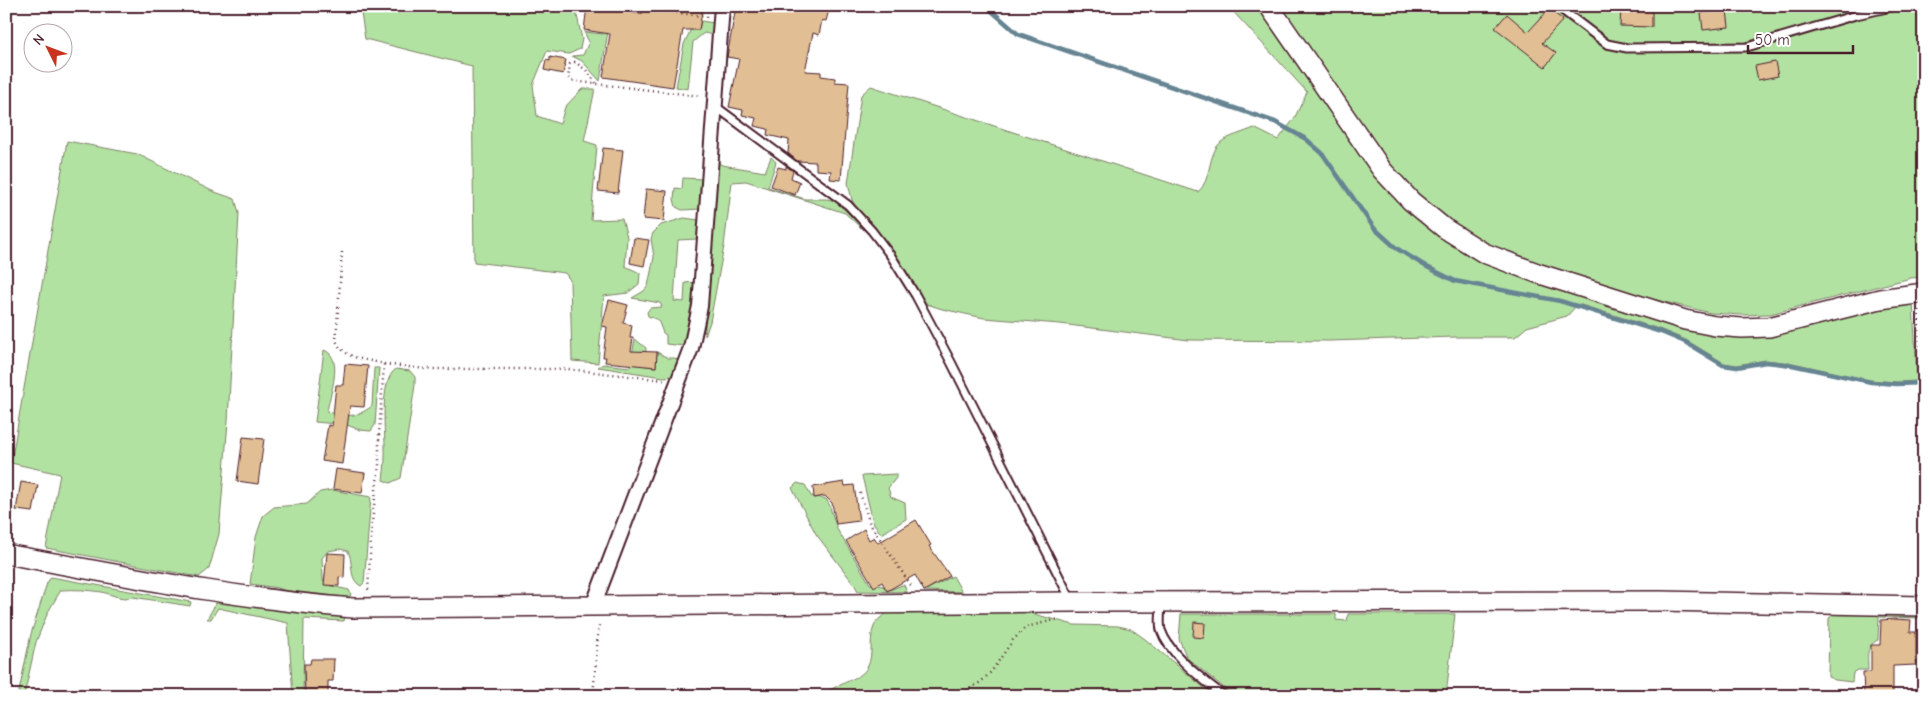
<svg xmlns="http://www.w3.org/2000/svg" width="1930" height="702" viewBox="0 0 1930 702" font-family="'Comic Neue',sans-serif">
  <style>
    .green { fill: #b2e2a2; stroke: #7e8066 }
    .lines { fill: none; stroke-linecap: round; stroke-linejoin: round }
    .stream { stroke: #668492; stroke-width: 4.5 }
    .building { fill: #e1be93; stroke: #4a1f2b }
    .lane-casing { stroke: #4a1f2b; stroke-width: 11 }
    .street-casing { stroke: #4a1f2b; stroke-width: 18 }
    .secondary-casing { stroke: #4a1f2b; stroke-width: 22 }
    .path { stroke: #4a1f2b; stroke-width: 2.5; stroke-dasharray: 1 4; stroke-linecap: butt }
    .lane { stroke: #fff; stroke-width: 7 }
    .street { stroke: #fff; stroke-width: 14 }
    .secondary { stroke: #fff; stroke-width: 19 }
  </style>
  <rect width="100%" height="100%" fill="#fff"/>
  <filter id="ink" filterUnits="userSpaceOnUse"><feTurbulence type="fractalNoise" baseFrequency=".02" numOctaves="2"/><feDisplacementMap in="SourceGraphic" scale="10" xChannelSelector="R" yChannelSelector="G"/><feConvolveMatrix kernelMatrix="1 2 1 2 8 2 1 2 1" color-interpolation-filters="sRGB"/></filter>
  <g filter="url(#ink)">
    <g class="green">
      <path d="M360 6H568L576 11 582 39 580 49 569 54 547 51 533 85 537 116 560 124 565 107 582 89H595L584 141 597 145 591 220 622 219 627 237 625 266 640 273 639 284 628 293 604 296 598 363 572 361 570 280 565 273 474 262 472 66 365 39Z"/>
      <path d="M1228 6H1924V277L1911 278 1770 314 1742 315 1711 313 1602 287 1585 299 1681 328 1725 337 1762 336 1913 300 1917 381 1898 382 1869 380 1793 363 1766 360 1737 365 1724 363 1686 340 1659 329 1578 304 1567 316 1527 327 1515 337H1455L1330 341 1189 340 1060 324 984 318 942 309 927 304 894 254 856 208 852 200 848 183 861 95 871 86 1198 192C1212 180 1207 154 1221 142 1227 137 1245 132 1254 128L1278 140 1294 119 1307 92Z"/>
      <path d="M701 21 714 23 713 35 704 33 693 42 688 89 676 87 684 44 691 29 699 30Z"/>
      <path d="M606 31H608L600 81 582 61 572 56 583 55 589 42 584 32 603 34Z"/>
      <path d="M67 141 137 154 212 191 235 199 239 213 228 421 219 534 209 569 199 577 46 548 60 474 11 463Z"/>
      <path d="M771 157 776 162 768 187 805 199H827L835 201 863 227 861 228 845 213 746 181 732 182 724 246 710 322 705 336V324L703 333 708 307 717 161 722 165 765 172Z"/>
      <path d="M683 178 702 179 701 209 682 210 676 207 674 199 675 188 682 189Z"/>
      <path d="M684 218 699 220 697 239 678 240 674 301 684 302 685 283 695 282C694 298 695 335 684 346L666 344V335L663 333 658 320 648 316 647 312 650 308 662 307 660 303 632 298 644 291 648 286 654 257 651 239 653 233 661 225Z"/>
      <path d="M635 339 646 348 645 366 656 367 657 352 668 358H675L679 362 675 376 663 377 598 367 603 364 630 367Z"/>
      <path d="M324 350C345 358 329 396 327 412 346 416 355 419 372 406L374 368H379L375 425 371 431 360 430 347 425 315 422Z"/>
      <path d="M396 369 410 371 415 377V385L401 478 390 483 383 480C384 472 385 464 385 456 386 436 378 381 396 369Z"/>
      <path d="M896 474V478L888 488 891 497 905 503 906 519 881 534 873 522 862 476Z"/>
      <path d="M797 483 805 485 811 496 826 499 829 504 837 529 870 584 883 586 887 591 902 585H904L907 592 858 591 854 584 816 534 792 488Z"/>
      <path d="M332 490 371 497 364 583 361 586C348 579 354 564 348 551L340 549 328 551 322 558 323 581 327 585 349 590 351 595 347 598 288 592 278 588 250 584 256 537 263 516 274 507 307 504 320 492Z"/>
      <path d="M953 576 962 592 924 591Z"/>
      <path d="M51 577 191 602 190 606 133 597C121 600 114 595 102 592 88 590 75 589 61 590L48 612 36 642 24 696H18L31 634 47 583Z"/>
      <path d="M216 603 345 616 344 621 304 619 303 696H293L288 623 218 608 211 619H207Z"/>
      <path d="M894 610 1023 611 1074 625 1118 626 1131 629 1145 639 1214 696H817C826 691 857 678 863 673 882 654 856 624 894 610Z"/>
      <path d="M1181 614H1336V620L1347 621 1348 614H1455L1446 696H1234L1187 658 1179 639Z"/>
      <path d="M1834 614 1922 615V618L1879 617 1878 640C1865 646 1868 657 1868 670H1858L1853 673 1852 682 1835 680 1828 677 1829 618Z"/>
    </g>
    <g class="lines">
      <path class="stream" d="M986 6 1018 34 1275 122 1306 139 1322 153 1374 228 1396 248 1427 267 1455 281 1560 301 1661 332 1685 342 1723 365 1737 367 1766 362 1792 365 1871 382 1896 384 1924 383"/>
    </g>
    <g class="building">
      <path d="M587 6H616L615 10 642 14 643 6H703L699 30H683L673 87 603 77 610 34 584 30Z"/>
      <path d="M736 6H830L826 21 822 20 819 35 813 33 805 71 821 72V76L835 78V82L849 83 841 180 830 179 831 171 816 170V162L797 161 788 153 789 140 767 135 768 129 754 126 756 118 742 115 743 110 729 107 739 59 727 57Z"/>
      <path d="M1621 8 1652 9V27L1620 26Z"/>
      <path d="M1549 9 1563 20 1542 43 1556 53 1545 67 1495 28 1507 14 1528 32Z"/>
      <path d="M1727 10 1729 27 1703 30 1701 13Z"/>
      <path d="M550 57 566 60 563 74 544 70 546 60 550 61Z"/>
      <path d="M1775 62 1778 76 1758 80 1755 66Z"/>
      <path d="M603 148 623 150 618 193 598 191Z"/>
      <path d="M786 166 793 171 791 178 800 182 795 195 771 186 778 167 786 169Z"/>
      <path d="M646 189 667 191 664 221 643 219Z"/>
      <path d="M634 238 649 240 644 266 630 263Z"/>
      <path d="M609 300 628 305 623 323 632 325 630 338H633L631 351 657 352 656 367 605 362 606 357H603L607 327 602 326Z"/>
      <path d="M345 364 368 366 364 407 350 406 342 464 322 461 328 425 332 426 336 385H343Z"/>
      <path d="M243 437 264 439 258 484 237 481Z"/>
      <path d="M336 469 365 473 362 493 333 489Z"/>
      <path d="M21 482 38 485 33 512 16 510Z"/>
      <path d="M844 482 845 486 854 485 859 521 836 524 832 503 825 496 814 498 813 487Z"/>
      <path d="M916 520 931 545 929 546 950 576 924 591 915 575 887 591 882 582 874 587 846 541 864 529 869 540 874 537 878 543Z"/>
      <path d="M327 553 345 554 344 578 339 577V586L324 585Z"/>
      <path d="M1894 619 1911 620 1910 632H1916V665L1893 666V696H1864L1863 672H1871V645H1880L1881 620Z"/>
      <path d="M1194 622 1205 623 1204 638 1193 637Z"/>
      <path d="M311 659H334L333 681H328V696H305L304 664H310Z"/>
    </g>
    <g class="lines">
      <g class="lane-casing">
        <g id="lane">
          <path d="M1557 6 1607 44 1627 48 1747 47 1856 15 1896 6"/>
          <path d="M715 106 848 205 872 231 891 256 916 296 951 362 1071 600"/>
          <path d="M1161 602C1161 611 1159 622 1161 630 1169 655 1204 680 1224 696"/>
        </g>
      </g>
      <g class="street-casing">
        <path id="street" d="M593 606 691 348 700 306 722 6"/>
      </g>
      <g class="secondary-casing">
        <g id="secondary">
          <path d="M1269 6 1382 170 1411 201 1444 228 1484 253 1537 273 1685 320 1715 326 1742 328 1769 327 1880 299 1924 293"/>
          <path d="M6 554C121 575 237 599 353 608L1072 602 1660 601 1924 606"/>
        </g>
      </g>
      <g class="path">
        <path d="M627 6 709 17"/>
        <path d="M596 83 586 70 575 62 570 64 568 78 572 81 701 96"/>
        <path d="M342 252 336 340C343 360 367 359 384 364L379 434V466L372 522 368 591"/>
        <path d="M1919 310 1921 379 1919 589"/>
        <path d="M384 364 425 369H568L664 380"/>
        <path d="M860 493 870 524 912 587"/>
        <path d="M593 696 599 623"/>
        <path d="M957 696 981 682 991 672 1013 640 1026 627 1059 619"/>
      </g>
      <use href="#lane" class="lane"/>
      <use href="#street" class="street"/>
      <use href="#secondary" class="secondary"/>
    </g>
  </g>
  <rect width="1930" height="702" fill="none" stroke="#fff" stroke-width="25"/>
  <rect x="12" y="12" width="1905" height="677" fill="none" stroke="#4a1f2b" stroke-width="2" filter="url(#ink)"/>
  <g transform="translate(48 48) rotate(312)"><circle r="24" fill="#ffffff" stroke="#b7a5aa"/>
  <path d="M0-4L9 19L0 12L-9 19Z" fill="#c8321e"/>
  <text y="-8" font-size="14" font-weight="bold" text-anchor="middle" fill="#4a1f2b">N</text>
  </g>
  <path d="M1748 45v8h105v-8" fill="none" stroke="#4a1f2b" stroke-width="2.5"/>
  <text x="1755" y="45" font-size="15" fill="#4a1f2b" stroke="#ffffff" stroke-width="4" paint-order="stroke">50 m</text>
</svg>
